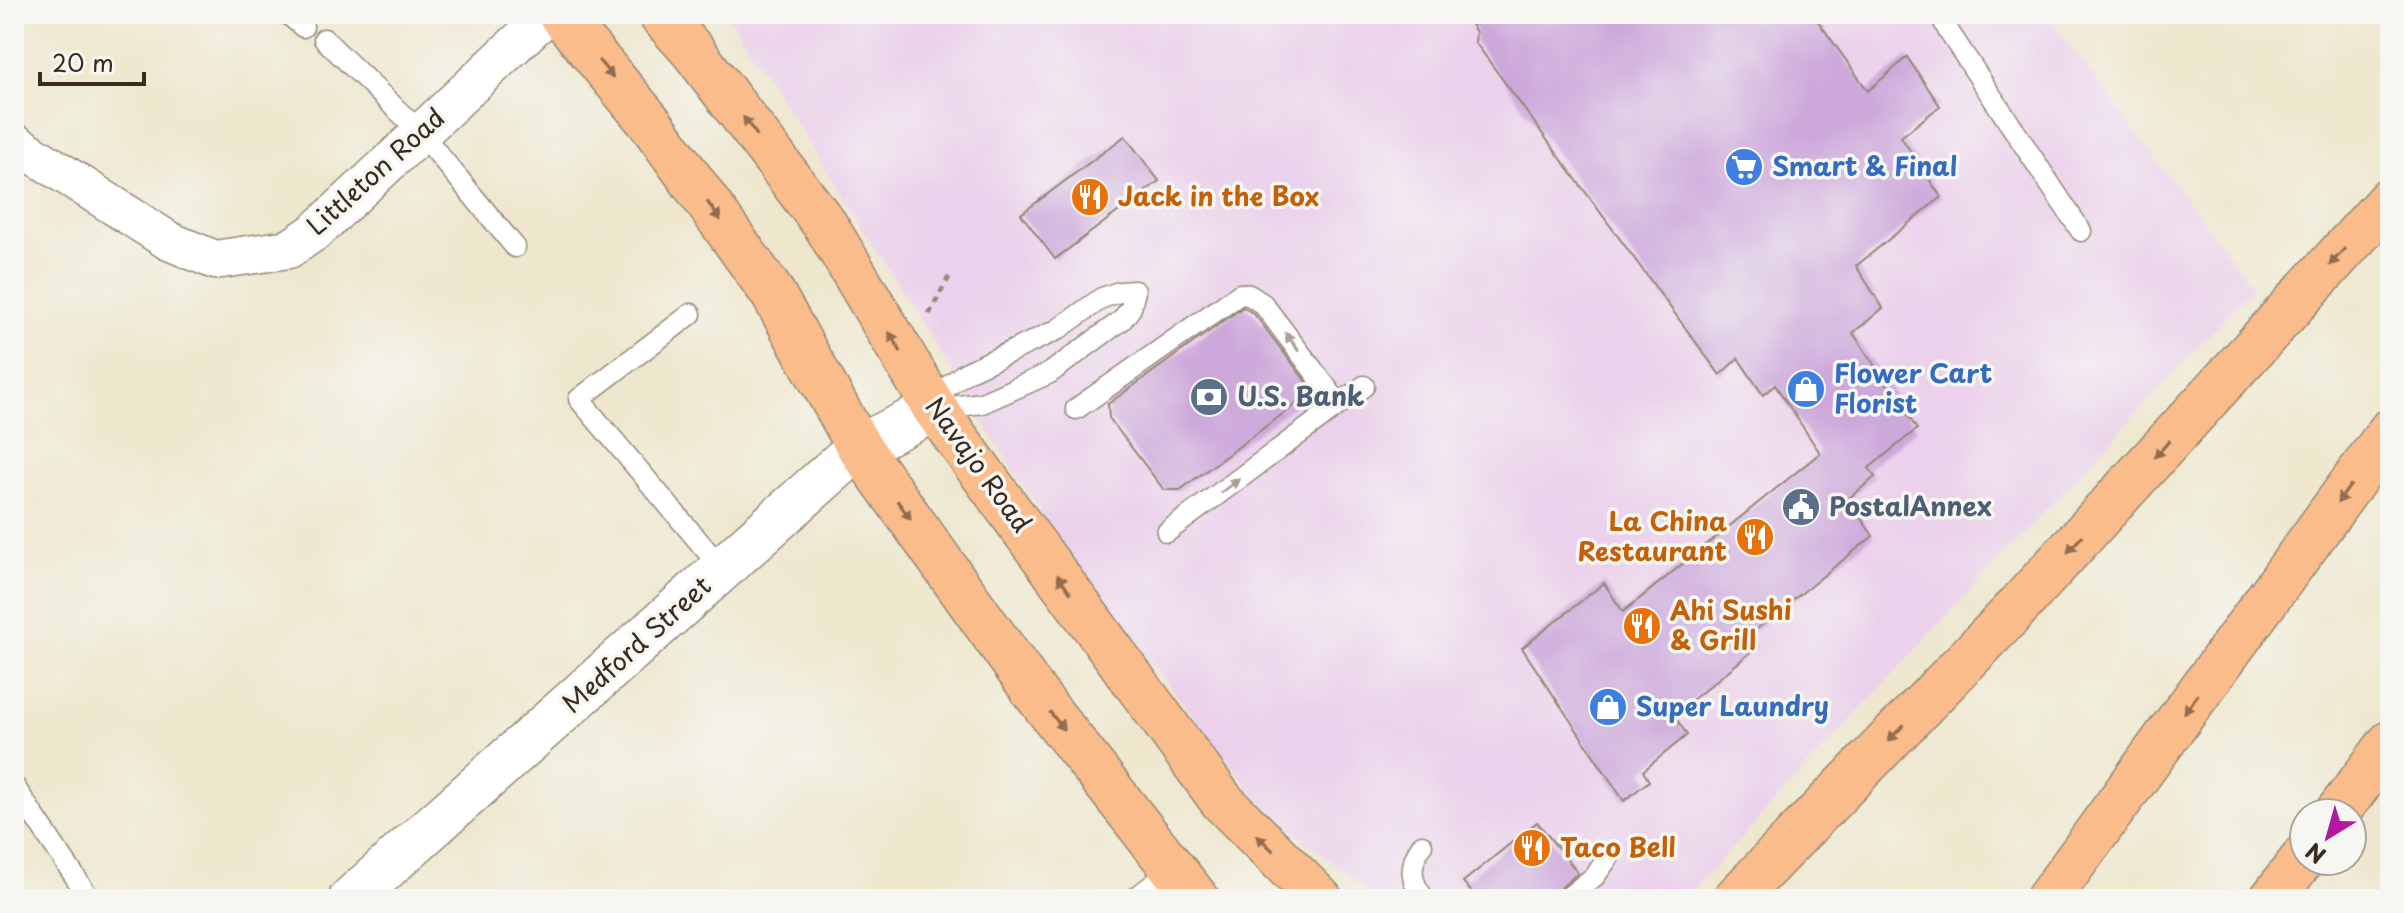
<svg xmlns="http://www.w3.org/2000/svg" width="2404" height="913" viewBox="0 0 2404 913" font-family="'Playpen Sans',sans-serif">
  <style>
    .built { fill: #ebd1eb }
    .building { fill: #cda9db }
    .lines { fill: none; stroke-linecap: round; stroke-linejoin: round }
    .service-casing { stroke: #948876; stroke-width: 23 }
    .minor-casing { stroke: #948876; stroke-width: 41 }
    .tertiary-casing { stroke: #948876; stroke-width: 47 }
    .primary-casing { stroke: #948876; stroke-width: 47 }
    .motorway-casing { stroke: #948876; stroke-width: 47 }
    .path { stroke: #948876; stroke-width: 5; stroke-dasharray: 6 6; stroke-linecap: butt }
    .service { stroke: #fff; stroke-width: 20 }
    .minor { stroke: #fff; stroke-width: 38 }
    .tertiary { stroke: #fff; stroke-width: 44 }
    .primary { stroke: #fabc8b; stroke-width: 44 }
    .motorway { stroke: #fabc8b; stroke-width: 44 }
    .oneway { fill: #916c4f }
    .oneway2 { fill: #a79f9a }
    .labels { text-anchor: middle; stroke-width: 7; stroke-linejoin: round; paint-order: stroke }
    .shop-label { font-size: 26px; font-weight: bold; fill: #366cbe; stroke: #f6f6f2; text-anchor: start }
    .street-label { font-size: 26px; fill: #3b2a1e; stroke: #f6f6f2 }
    .food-label { font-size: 26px; font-weight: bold; fill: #c56008; stroke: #f6f6f2; text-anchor: start }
    .service-label { font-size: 26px; font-weight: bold; fill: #4e5e75; stroke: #f6f6f2; text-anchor: start }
  </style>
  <rect width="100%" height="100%" fill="#f6f6f2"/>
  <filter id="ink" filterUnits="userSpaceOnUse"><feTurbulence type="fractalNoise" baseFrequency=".0125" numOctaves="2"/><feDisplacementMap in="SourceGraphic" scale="16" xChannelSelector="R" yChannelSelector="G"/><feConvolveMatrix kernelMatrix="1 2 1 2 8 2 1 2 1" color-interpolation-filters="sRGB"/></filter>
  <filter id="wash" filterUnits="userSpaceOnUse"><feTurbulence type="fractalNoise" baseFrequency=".006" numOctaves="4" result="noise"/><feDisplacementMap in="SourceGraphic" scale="32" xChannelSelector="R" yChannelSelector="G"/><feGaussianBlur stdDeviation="1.8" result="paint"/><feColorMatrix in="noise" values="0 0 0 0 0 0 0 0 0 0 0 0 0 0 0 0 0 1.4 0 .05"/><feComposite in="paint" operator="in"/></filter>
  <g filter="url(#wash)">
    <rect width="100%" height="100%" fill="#eee7ce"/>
    <path class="built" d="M725 14H2046L2253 287 1685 899H1377L1262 805 1064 550 733 23Z"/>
    <g id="blocks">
      <g class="building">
        <path d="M1464 14H1813L1868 91 1907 57 1940 106 1901 137 1941 197 1856 266 1883 308 1853 333 1917 429 1869 468 1875 477 1848 499 1873 536 1748 636 1756 648 1674 715 1687 735 1643 771 1649 781 1624 801 1522 648 1604 583 1623 612 1820 453 1775 385 1763 395 1738 358 1720 375 1475 42 1476 32Z"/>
        <path d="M1125 136 1159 181 1055 259 1021 214Z"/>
        <path d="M1243 307 1254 314 1312 389 1307 396 1180 490H1164L1109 418 1108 404Z"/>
        <path d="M1537 822 1578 873 1548 899H1477L1463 882Z"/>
      </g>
    </g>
  </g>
  <g filter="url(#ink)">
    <use href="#blocks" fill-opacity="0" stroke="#948876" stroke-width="2"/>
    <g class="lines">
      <g class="service-casing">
        <g id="service">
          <path d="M288 14 303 27"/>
          <path d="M1940 14 1949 32 2081 231"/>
          <path d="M324 39 421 133 515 247"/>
          <path d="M1135 291 1131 308 1122 320 1050 373 982 403 935 409 947 387 965 373 1057 330 1102 298 1119 292Z"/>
          <path d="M691 314 579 399 722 569"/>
          <path d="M1076 409 1240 294 1249 295 1263 304 1339 404"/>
          <path d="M1167 532 1364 386"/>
          <path d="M14 786 90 899"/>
          <path d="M1422 845C1409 863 1409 882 1425 899"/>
          <path d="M1134 899 1173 869"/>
          <path d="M1566 899 1595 876 1610 855"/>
        </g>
      </g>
      <g class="minor-casing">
        <path id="minor" d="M14 142 169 241 215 260 289 249 316 231 548 14"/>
      </g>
      <g class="tertiary-casing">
        <path id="tertiary" d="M351 899 859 447 935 409"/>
      </g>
      <g class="primary-casing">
        <g id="primary">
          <path d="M560 14 652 125 773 294 859 447 1035 693 1197 899"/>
          <path d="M660 14 693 51 826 226 935 409 1222 801 1320 899"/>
        </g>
      </g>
      <g class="motorway-casing">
        <g id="motorway">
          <path d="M2337 813 2390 743"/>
          <path d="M1735 899 2011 614 2390 199"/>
          <path d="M2048 899 2390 431"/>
          <path d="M2272 899 2304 857"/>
        </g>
      </g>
      <path class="path" d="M929 314 949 277"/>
      <use href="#service" class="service"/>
      <use href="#minor" class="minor"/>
      <use href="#tertiary" class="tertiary"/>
      <use href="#primary" class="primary"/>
      <use href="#motorway" class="motorway"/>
    </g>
    <defs><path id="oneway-solid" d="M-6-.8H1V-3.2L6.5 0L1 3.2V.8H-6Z" transform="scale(2)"/></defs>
    <g class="oneway">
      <use href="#oneway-solid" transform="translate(606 69) rotate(50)"/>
      <use href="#oneway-solid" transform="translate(750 126) rotate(-127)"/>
      <use href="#oneway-solid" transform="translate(714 211) rotate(54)"/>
      <use href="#oneway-solid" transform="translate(2337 257) rotate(132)"/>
      <use href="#oneway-solid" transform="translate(895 342) rotate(-121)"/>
      <use href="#oneway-solid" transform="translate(2162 449) rotate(132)"/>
      <use href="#oneway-solid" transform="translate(2344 494) rotate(126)"/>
      <use href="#oneway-solid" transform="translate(904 510) rotate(54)"/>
      <use href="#oneway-solid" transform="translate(2075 544) rotate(132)"/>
      <use href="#oneway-solid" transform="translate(1064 584) rotate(-126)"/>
      <use href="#oneway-solid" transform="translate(2191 704) rotate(126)"/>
      <use href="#oneway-solid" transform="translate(1057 721) rotate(52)"/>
      <use href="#oneway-solid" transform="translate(1896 733) rotate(134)"/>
      <use href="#oneway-solid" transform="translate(1265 843) rotate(-135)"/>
    </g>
    <g class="oneway2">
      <use href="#oneway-solid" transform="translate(1292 342) rotate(-127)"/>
      <use href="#oneway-solid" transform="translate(1230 486) rotate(-37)"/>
    </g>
  </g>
  <defs>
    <g id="supermarket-disc" transform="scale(2)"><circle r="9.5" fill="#3f7fe0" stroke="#f6f6f2"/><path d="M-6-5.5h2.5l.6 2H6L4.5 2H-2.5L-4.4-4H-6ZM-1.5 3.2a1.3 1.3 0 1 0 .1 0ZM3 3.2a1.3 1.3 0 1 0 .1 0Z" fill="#fff"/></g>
    <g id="restaurant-disc" transform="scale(2)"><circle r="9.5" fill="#e8710a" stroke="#f6f6f2"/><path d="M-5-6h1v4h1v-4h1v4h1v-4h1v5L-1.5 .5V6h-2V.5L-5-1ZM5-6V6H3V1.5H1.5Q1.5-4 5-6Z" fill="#fff"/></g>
    <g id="shop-disc" transform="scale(2)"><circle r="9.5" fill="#3f7fe0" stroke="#f6f6f2"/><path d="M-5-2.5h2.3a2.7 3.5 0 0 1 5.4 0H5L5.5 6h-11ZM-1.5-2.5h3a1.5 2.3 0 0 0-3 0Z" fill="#fff"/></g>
    <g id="bank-disc" transform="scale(2)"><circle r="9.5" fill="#5c6f8a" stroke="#f6f6f2"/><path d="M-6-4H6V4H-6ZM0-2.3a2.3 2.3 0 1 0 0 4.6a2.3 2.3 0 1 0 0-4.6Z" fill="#fff"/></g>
    <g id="civic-disc" transform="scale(2)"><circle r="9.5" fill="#5c6f8a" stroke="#f6f6f2"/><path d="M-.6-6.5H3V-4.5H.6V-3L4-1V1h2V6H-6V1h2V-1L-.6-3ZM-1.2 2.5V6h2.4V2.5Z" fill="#fff"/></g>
  </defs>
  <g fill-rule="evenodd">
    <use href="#supermarket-disc" x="1744" y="167"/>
    <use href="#restaurant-disc" x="1090" y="197"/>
    <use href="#shop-disc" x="1806" y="389"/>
    <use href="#bank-disc" x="1209" y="397"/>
    <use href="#civic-disc" x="1801" y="507"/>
    <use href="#restaurant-disc" x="1755" y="537"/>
    <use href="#restaurant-disc" x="1642" y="626"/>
    <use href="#shop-disc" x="1608" y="707"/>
    <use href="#restaurant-disc" x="1532" y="848"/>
  </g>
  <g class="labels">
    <g class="shop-label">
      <text x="1772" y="176">Smart &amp; Final</text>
      <text x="1834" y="383">Flower Cart<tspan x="1834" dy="30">Florist</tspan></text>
      <text x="1636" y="716">Super Laundry</text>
    </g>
    <g class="street-label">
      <text transform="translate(376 172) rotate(-42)" y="9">Littleton Road</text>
      <text transform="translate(978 465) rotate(54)" y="9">Navajo Road</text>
      <text transform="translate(637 645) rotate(-42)" y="9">Medford Street</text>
    </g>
    <g class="food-label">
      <text x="1118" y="206">Jack in the Box</text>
      <text x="1727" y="531" text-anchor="end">La China<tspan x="1727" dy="30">Restaurant</tspan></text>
      <text x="1670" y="620">Ahi Sushi<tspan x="1670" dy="30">&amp; Grill</tspan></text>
      <text x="1560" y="857">Taco Bell</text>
    </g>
    <g class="service-label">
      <text x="1237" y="406">U.S. Bank</text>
      <text x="1829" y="516">PostalAnnex</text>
    </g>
  </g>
  <rect width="2404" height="913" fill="none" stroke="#f6f6f2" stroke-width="48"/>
  <g transform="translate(2328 837) rotate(217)"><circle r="38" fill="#f6f6f2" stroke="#aba49d" stroke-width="2"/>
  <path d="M0-6L14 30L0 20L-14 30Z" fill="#b5179e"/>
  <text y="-12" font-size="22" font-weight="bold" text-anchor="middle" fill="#3b2a1e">N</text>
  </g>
  <path d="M40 72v12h104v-12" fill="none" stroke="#3b2a1e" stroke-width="4"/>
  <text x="52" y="72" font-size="24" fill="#3b2a1e" stroke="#f6f6f2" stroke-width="6" paint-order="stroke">20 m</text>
</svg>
